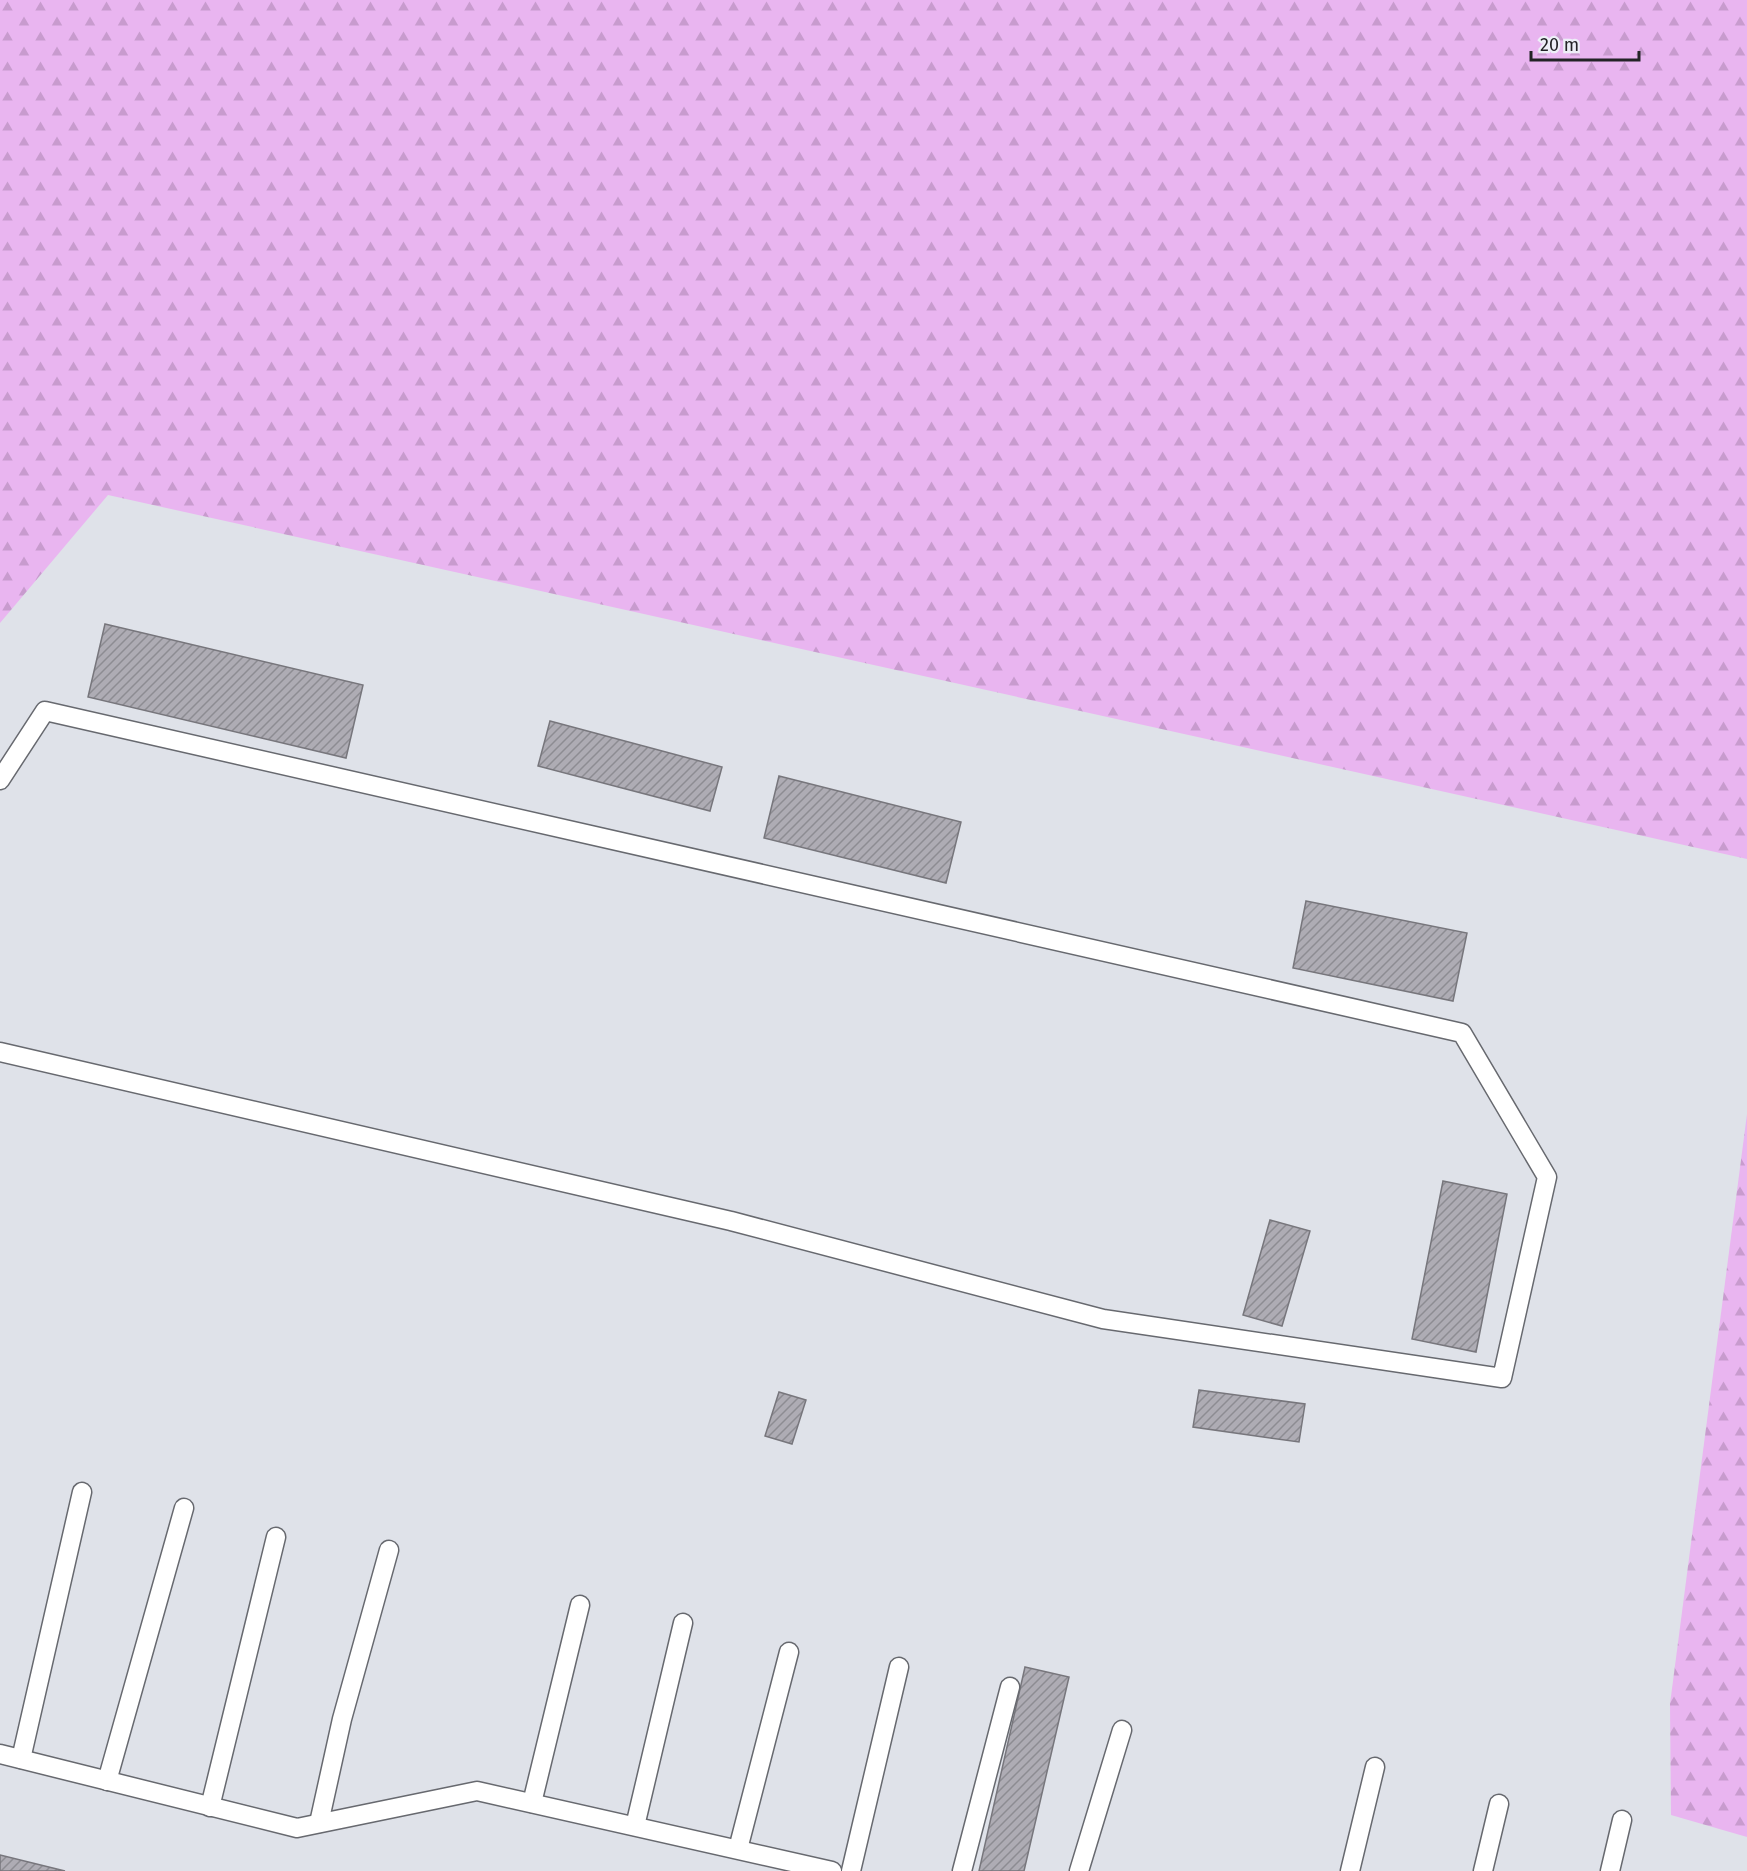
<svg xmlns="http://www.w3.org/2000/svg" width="1747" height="1871" viewBox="0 0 1747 1871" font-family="'Fira Sans',sans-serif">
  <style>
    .forest { fill: url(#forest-firs) }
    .building { fill: url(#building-hatch); stroke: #77767c; stroke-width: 1.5 }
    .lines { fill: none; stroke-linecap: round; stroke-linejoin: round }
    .service-casing { stroke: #67696f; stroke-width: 21 }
    .service { stroke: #fff; stroke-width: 18 }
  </style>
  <defs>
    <pattern id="forest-firs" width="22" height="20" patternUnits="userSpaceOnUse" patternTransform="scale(1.5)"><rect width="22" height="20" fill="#e9b5f0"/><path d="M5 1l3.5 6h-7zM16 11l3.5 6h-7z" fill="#c89bce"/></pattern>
    <pattern id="building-hatch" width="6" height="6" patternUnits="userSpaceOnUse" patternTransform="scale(1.5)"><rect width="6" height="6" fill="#aeacb4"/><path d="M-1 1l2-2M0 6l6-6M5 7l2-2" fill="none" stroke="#8d8c92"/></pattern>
  </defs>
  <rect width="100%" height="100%" fill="#dfe2e9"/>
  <g class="forest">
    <path d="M0 0H1747V859L108 495 0 623Z"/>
    <path d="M1747 1114V1837L1671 1815 1670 1704Z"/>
  </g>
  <g class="building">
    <path d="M105 624 363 685 346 758 88 697Z"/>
    <path d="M550 721 722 767 710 811 538 766Z"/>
    <path d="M779 776 961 822 946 883 764 838Z"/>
    <path d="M1306 901 1467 933 1453 1001 1293 968Z"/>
    <path d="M1443 1181 1507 1194 1476 1352 1412 1339Z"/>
    <path d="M1270 1220 1310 1231 1282 1326 1243 1315Z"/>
    <path d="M1199 1390 1305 1404 1299 1442 1193 1427Z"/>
    <path d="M779 1392 806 1400 792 1444 765 1436Z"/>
    <path d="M1025 1667 1069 1677 1024 1871H979Z"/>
    <path d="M0 1855 65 1871H0Z"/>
  </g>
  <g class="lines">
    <g class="service-casing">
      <g id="service">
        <path d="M0 780 45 711 1462 1033 1547 1177 1502 1378 1103 1319 731 1221 0 1052"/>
        <path d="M0 1754 297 1828 477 1791 832 1871"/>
        <path d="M21 1759 82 1492"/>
        <path d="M107 1781 184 1508"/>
        <path d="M532 1803 580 1605"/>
        <path d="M210 1807 276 1537"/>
        <path d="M319 1823 342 1719 389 1550"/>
        <path d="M635 1826 683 1623"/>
        <path d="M738 1849 789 1652"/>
        <path d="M851 1871 899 1667"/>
        <path d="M962 1871 1010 1687"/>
        <path d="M1079 1871 1122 1730"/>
        <path d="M1350 1871 1375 1767"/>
        <path d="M1483 1871 1499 1804"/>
        <path d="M1610 1871 1622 1820"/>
      </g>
    </g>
    <use href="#service" class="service"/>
  </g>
  <path d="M1531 51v9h108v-9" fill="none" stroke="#232326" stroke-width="3"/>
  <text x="1540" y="51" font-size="18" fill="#232326" stroke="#edeff7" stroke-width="4.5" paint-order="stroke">20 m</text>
</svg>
